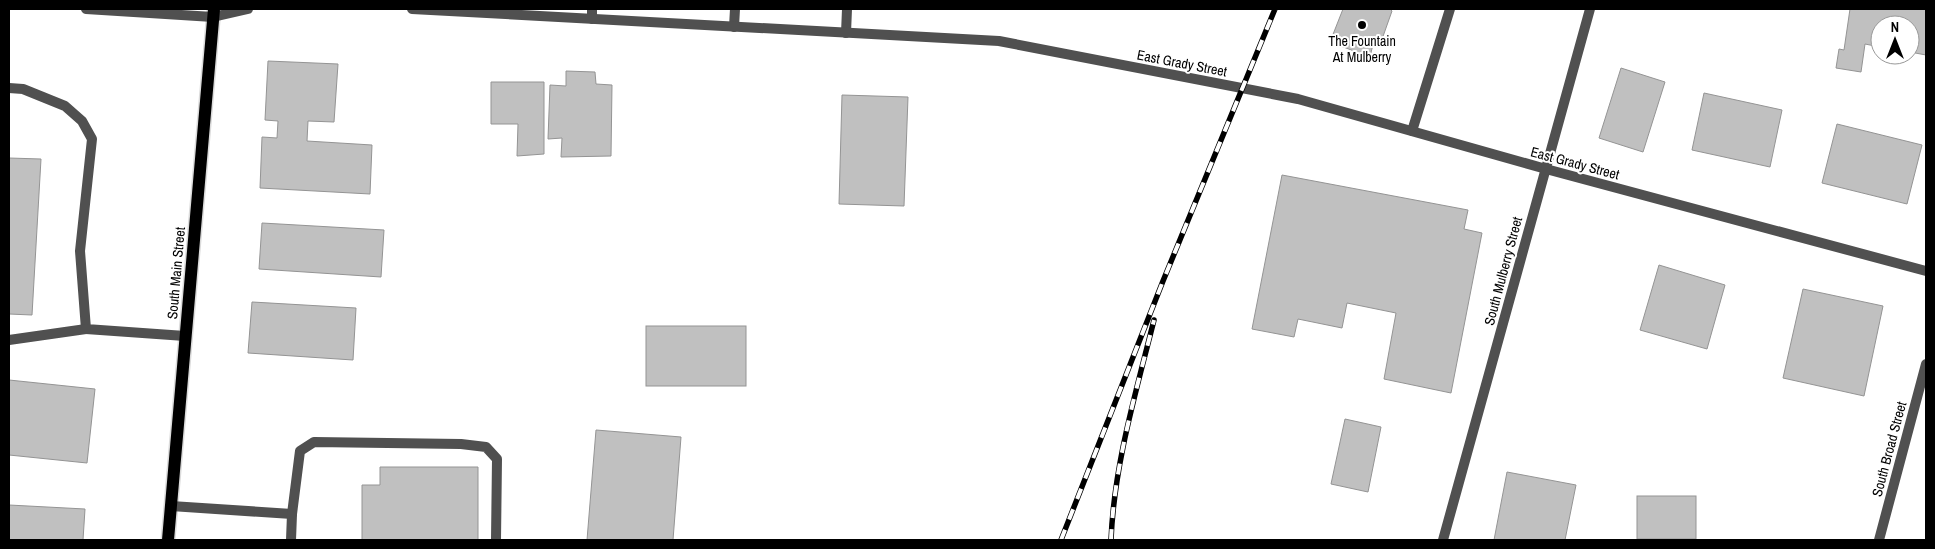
<svg xmlns="http://www.w3.org/2000/svg" width="1935" height="549" viewBox="0 0 1935 549" font-family="'Archivo Narrow',sans-serif">
  <style>
    .building { fill: #c0c0c0; stroke: #949494 }
    .lines { fill: none; stroke-linecap: round; stroke-linejoin: round }
    .primary-casing { stroke: #dbdbdb; stroke-width: 15 }
    .lane { stroke: #505050; stroke-width: 10 }
    .street { stroke: #505050; stroke-width: 10 }
    .primary { stroke: #000; stroke-width: 12 }
    .rail-casing { stroke: #000; stroke-width: 5.5 }
    .rail { stroke: #fff; stroke-width: 4; stroke-dasharray: 11; stroke-linecap: butt }
    .poi-dot { fill: #000; stroke: #fff; stroke-width: 2 }
    .labels { text-anchor: middle; stroke-width: 4; stroke-linejoin: round; paint-order: stroke }
    .poi-label { font-size: 14px; fill: #000; stroke: #fff }
    .street-label { font-size: 14px; fill: #000; stroke: #fff }
  </style>
  <rect width="100%" height="100%" fill="#fff"/>
  <g class="building">
    <path d="M1343 9H1390L1392 11 1381 42 1374 40 1370 57 1330 42Z"/>
    <path d="M1850 9H1926V55L1910 52V25H1880V47L1865 44 1861 72 1836 68 1839 49 1844 50Z"/>
    <path d="M268 61 338 64 334 122 308 121 307 141 372 145 370 194 260 188 262 137 277 138 278 121 265 120Z"/>
    <path d="M1621 68 1665 82 1643 152 1599 138Z"/>
    <path d="M566 71 595 72 596 84 612 85 611 156 561 157 562 138 548 139 550 85 566 86Z"/>
    <path d="M491 82H544V154L517 156 518 124H491Z"/>
    <path d="M1704 93 1782 110 1770 167 1692 150Z"/>
    <path d="M842 95 908 97 904 206 839 204Z"/>
    <path d="M1837 124 1922 145 1907 204 1822 183Z"/>
    <path d="M9 158 41 159 32 315 9 314Z"/>
    <path d="M1282 175 1468 210 1464 229 1482 233 1451 393 1384 379 1396 313 1347 303 1342 328 1298 319 1294 337 1252 329Z"/>
    <path d="M262 223 384 230 381 277 259 269Z"/>
    <path d="M1659 265 1725 285 1707 349 1640 330Z"/>
    <path d="M1803 289 1883 306 1864 396 1783 378Z"/>
    <path d="M252 302 356 308 353 360 248 353Z"/>
    <rect x="646" y="326" width="100" height="60"/>
    <path d="M9 380 95 389 87 463 9 455Z"/>
    <path d="M1345 419 1381 427 1368 492 1331 484Z"/>
    <path d="M596 430 681 437 673 540H587Z"/>
    <path d="M380 467H478V540H362V485H380Z"/>
    <path d="M1507 472 1576 485 1565 540H1494Z"/>
    <rect x="1637" y="496" width="59" height="43"/>
    <path d="M9 505 85 509 83 540H9Z"/>
  </g>
  <g class="lines">
    <g class="primary-casing">
      <path id="primary" d="M168 540 214 9"/>
    </g>
    <g class="lane">
      <path d="M592 19V9"/>
      <path d="M734 27 735 9"/>
      <path d="M846 33 847 9"/>
      <path d="M9 88 23 89 65 106 82 121 92 139 80 251 86 329 185 336"/>
      <path d="M1412 131 1450 9"/>
      <path d="M9 340 86 329"/>
      <path d="M171 506 292 514"/>
      <path d="M291 540 292 514 300 451 314 442 461 444 486 447 497 459 496 540"/>
    </g>
    <g class="street">
      <path d="M86 9 213 17 248 9"/>
      <path d="M412 9 999 41 1298 99 1546 169 1926 271"/>
      <path d="M1443 540 1590 9"/>
      <path d="M1879 540 1926 364"/>
    </g>
    <use href="#primary" class="primary"/>
    <g class="rail-casing">
      <g id="rail">
        <path d="M1061 540 1163 281 1275 9"/>
        <path d="M1111 540C1114 465 1136 392 1154 320"/>
      </g>
    </g>
    <use href="#rail" class="rail"/>
  </g>
  <circle class="poi-dot" cx="1362" cy="25" r="5"/>
  <g class="labels">
    <g class="poi-label">
      <text x="1362" y="46">The Fountain<tspan x="1362" dy="16">At Mulberry</tspan></text>
    </g>
    <g class="street-label">
      <text transform="translate(1182 63) rotate(11)" y="5">East Grady Street</text>
      <text transform="translate(1575 163) rotate(15)" y="5">East Grady Street</text>
      <text transform="translate(1503 271) rotate(-75)" y="5">South Mulberry Street</text>
      <text transform="translate(176 273) rotate(-85)" y="5">South Main Street</text>
      <text transform="translate(1889 449) rotate(-75)" y="5">South Broad Street</text>
    </g>
  </g>
  <rect width="1935" height="549" fill="none" stroke="#000000" stroke-width="20"/>
  <g transform="translate(1895 40)"><circle r="24" fill="#ffffff" stroke="#999999"/>
  <path d="M0-4L9 19L0 12L-9 19Z" fill="#000000"/>
  <text y="-8" font-size="14" font-weight="bold" text-anchor="middle" fill="#000000">N</text>
  </g>
</svg>
